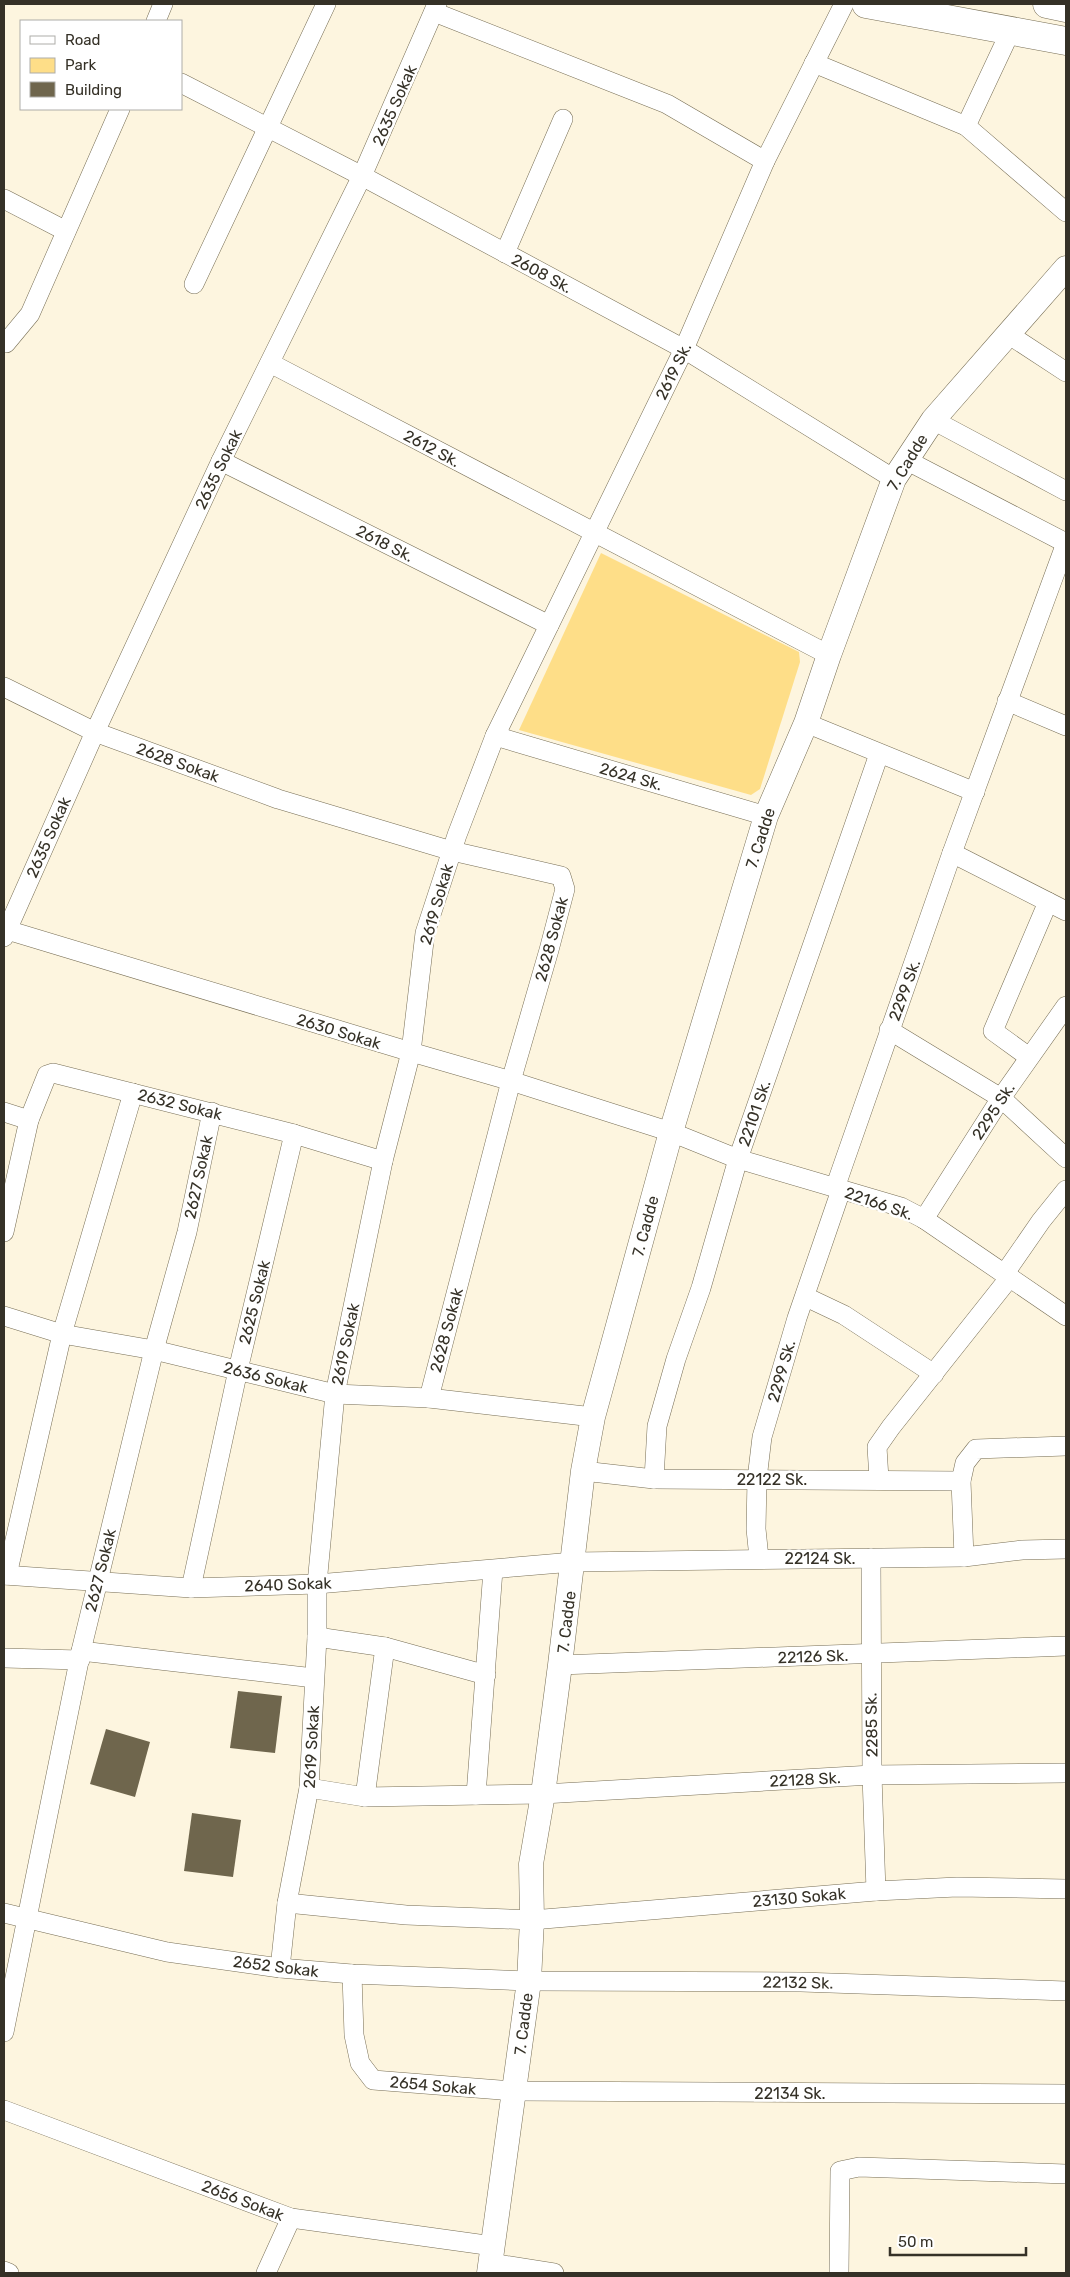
<svg xmlns="http://www.w3.org/2000/svg" width="1070" height="2277" viewBox="0 0 1070 2277" font-family="Rubik,sans-serif">
  <style>
    .green { fill: #fede88 }
    .building { fill: #6f664d }
    .lines { fill: none; stroke-linecap: round; stroke-linejoin: round }
    .minor-casing { stroke: #776e55; stroke-width: 20 }
    .tertiary-casing { stroke: #776e55; stroke-width: 25 }
    .secondary-casing { stroke: #776e55; stroke-width: 29 }
    .minor { stroke: #fff; stroke-width: 19 }
    .tertiary { stroke: #fff; stroke-width: 24 }
    .secondary { stroke: #fff; stroke-width: 28 }
    .labels { text-anchor: middle; stroke-width: 5; stroke-linejoin: round; paint-order: stroke }
    .street-label { font-size: 16px; fill: #353127; stroke: #fff }
  </style>
  <rect width="100%" height="100%" fill="#fdf5df"/>
  <path class="green" d="M601 553 799 652 800 662 760 789 751 795 519 730Z"/>
  <g class="building">
    <path d="M238 1691 282 1696 275 1753 230 1748Z"/>
    <path d="M106 1729 150 1742 135 1797 90 1784Z"/>
    <path d="M192 1813 241 1820 233 1877 184 1871Z"/>
  </g>
  <g class="lines">
    <g class="minor-casing">
      <g id="minor">
        <path d="M434 12 667 104 765 161"/>
        <path d="M156 21 163 4"/>
        <path d="M814 63 966 126 1066 212"/>
        <path d="M181 83 362 176 684 349 894 479"/>
        <path d="M966 126 1011 30"/>
        <path d="M4 199 66 231"/>
        <path d="M505 253 563 119"/>
        <path d="M194 284 326 4"/>
        <path d="M1008 334 1066 372"/>
        <path d="M4 343H6L30 314 120 109"/>
        <path d="M270 363 829 655"/>
        <path d="M933 420 1066 491"/>
        <path d="M906 460 1066 543"/>
        <path d="M221 461 549 625"/>
        <path d="M4 687 95 732 278 799 452 851 561 876 565 889 549 950 511 1081 429 1398"/>
        <path d="M1007 701 1066 726"/>
        <path d="M806 723 975 792"/>
        <path d="M495 736 766 816"/>
        <path d="M952 853 1066 911"/>
        <path d="M7 930 411 1052 511 1081 671 1132 738 1159 901 1207 924 1219 1066 1316"/>
        <path d="M4 937 95 732 221 461 362 176 437 4"/>
        <path d="M889 1030 1001 1098 1066 1158"/>
        <path d="M1029 1057 993 1031 1048 902"/>
        <path d="M4 1112 29 1120"/>
        <path d="M835 1188 952 853 1066 543"/>
        <path d="M924 1219 1001 1098 1066 1006"/>
        <path d="M4 1232 29 1120 47 1075 53 1073 294 1134 383 1161"/>
        <path d="M1005 1273 1041 1221 1066 1190"/>
        <path d="M806 1297 844 1315 934 1374"/>
        <path d="M4 1316 62 1334 154 1350 335 1394 429 1398 593 1417"/>
        <path d="M583 1471 654 1479 961 1481"/>
        <path d="M654 1479 657 1426 676 1359 701 1288 738 1159 879 754"/>
        <path d="M879 1479 877 1447 891 1427 1010 1277"/>
        <path d="M964 1557 961 1481 965 1463 976 1449 1066 1446"/>
        <path d="M759 1558 756 1529 757 1479 762 1437 797 1318 841 1190"/>
        <path d="M871 1558 872 1775 876 1891"/>
        <path d="M4 1575 191 1588 317 1584 573 1562 964 1557 1022 1550 1066 1549"/>
        <path d="M7 1575 62 1334 133 1093"/>
        <path d="M191 1588 238 1370 294 1134"/>
        <path d="M317 1637 385 1647 486 1675"/>
        <path d="M81 1651 314 1678"/>
        <path d="M4 1658 80 1660"/>
        <path d="M560 1665 1066 1646"/>
        <path d="M309 1788 365 1797 543 1794 872 1775 1066 1773"/>
        <path d="M476 1795 493 1570"/>
        <path d="M365 1797 385 1647"/>
        <path d="M287 1903 406 1915 532 1920 876 1891 957 1887 1066 1889"/>
        <path d="M4 1913 167 1952 280 1968 352 1974 529 1981 801 1982 1066 1991"/>
        <path d="M280 1968 287 1903 309 1788 317 1637V1584L335 1394 383 1161 411 1052 425 933 457 835 495 736 684 349 765 161 844 4"/>
        <path d="M352 1974 354 2035 360 2063 373 2080 514 2091 1066 2094"/>
        <path d="M4 2032 81 1651 154 1350 187 1232 212 1112"/>
        <path d="M4 2110 291 2218 493 2246"/>
        <path d="M491 2263 554 2273"/>
        <path d="M4 2271 9 2273"/>
        <path d="M266 2273 291 2218"/>
        <path d="M839 2273 840 2171 859 2167 1066 2174"/>
      </g>
    </g>
    <g class="tertiary-casing">
      <path id="tertiary" d="M489 2273 529 1981 532 1920 531 1864 543 1794 560 1665 583 1471 593 1417 671 1132 766 816 806 723 829 655 894 479 933 420 1066 268"/>
    </g>
    <g class="secondary-casing">
      <g id="secondary">
        <path d="M866 4 1066 41"/>
        <path d="M1047 4 1066 8"/>
      </g>
    </g>
    <use href="#minor" class="minor"/>
    <use href="#tertiary" class="tertiary"/>
    <use href="#secondary" class="secondary"/>
  </g>
  <g class="labels">
    <g class="street-label">
      <text transform="translate(394 105) rotate(-66)" y="6">2635 Sokak</text>
      <text transform="translate(542 273) rotate(28)" y="6">2608 Sk.</text>
      <text transform="translate(673 371) rotate(-64)" y="6">2619 Sk.</text>
      <text transform="translate(432 448) rotate(28)" y="6">2612 Sk.</text>
      <text transform="translate(907 462) rotate(-59)" y="6">7. Cadde</text>
      <text transform="translate(218 469) rotate(-64)" y="6">2635 Sokak</text>
      <text transform="translate(385 543) rotate(27)" y="6">2618 Sk.</text>
      <text transform="translate(178 762) rotate(20)" y="6">2628 Sokak</text>
      <text transform="translate(631 776) rotate(16)" y="6">2624 Sk.</text>
      <text transform="translate(48 837) rotate(-66)" y="6">2635 Sokak</text>
      <text transform="translate(760 838) rotate(-72)" y="6">7. Cadde</text>
      <text transform="translate(436 904) rotate(-74)" y="6">2619 Sokak</text>
      <text transform="translate(551 939) rotate(-75)" y="6">2628 Sokak</text>
      <text transform="translate(904 990) rotate(-70)" y="6">2299 Sk.</text>
      <text transform="translate(339 1031) rotate(17)" y="6">2630 Sokak</text>
      <text transform="translate(180 1104) rotate(14)" y="6">2632 Sokak</text>
      <text transform="translate(993 1111) rotate(-57)" y="6">2295 Sk.</text>
      <text transform="translate(754 1113) rotate(-71)" y="6">22101 Sk.</text>
      <text transform="translate(198 1177) rotate(-78)" y="6">2627 Sokak</text>
      <text transform="translate(879 1203) rotate(19)" y="6">22166 Sk.</text>
      <text transform="translate(645 1226) rotate(-75)" y="6">7. Cadde</text>
      <text transform="translate(254 1302) rotate(-76)" y="6">2625 Sokak</text>
      <text transform="translate(446 1330) rotate(-75)" y="6">2628 Sokak</text>
      <text transform="translate(345 1344) rotate(-78)" y="6">2619 Sokak</text>
      <text transform="translate(781 1371) rotate(-74)" y="6">2299 Sk.</text>
      <text transform="translate(266 1377) rotate(14)" y="6">2636 Sokak</text>
      <text x="772" y="1485">22122 Sk.</text>
      <text x="820" y="1564">22124 Sk.</text>
      <text transform="translate(100 1570) rotate(-76)" y="6">2627 Sokak</text>
      <text transform="translate(288 1584) rotate(-2)" y="6">2640 Sokak</text>
      <text transform="translate(566 1622) rotate(-83)" y="6">7. Cadde</text>
      <text transform="translate(813 1656) rotate(-2)" y="6">22126 Sk.</text>
      <text transform="translate(871 1725) rotate(-91)" y="6">2285 Sk.</text>
      <text transform="translate(311 1747) rotate(-87)" y="6">2619 Sokak</text>
      <text transform="translate(805 1779) rotate(-3)" y="6">22128 Sk.</text>
      <text transform="translate(799 1897) rotate(-5)" y="6">23130 Sokak</text>
      <text transform="translate(276 1966) rotate(7)" y="6">2652 Sokak</text>
      <text transform="translate(798 1982) rotate(1)" y="6">22132 Sk.</text>
      <text transform="translate(523 2024) rotate(-83)" y="6">7. Cadde</text>
      <text transform="translate(433 2085) rotate(5)" y="6">2654 Sokak</text>
      <text x="790" y="2099">22134 Sk.</text>
      <text transform="translate(243 2200) rotate(21)" y="6">2656 Sokak</text>
    </g>
  </g>
  <rect width="1070" height="2277" fill="none" stroke="#353127" stroke-width="10"/>
  <rect x="20" y="20" width="162" height="90" fill="#ffffff" stroke="#aeada9"/>
  <rect x="30" y="36" width="25" height="8" fill="#ffffff" stroke="#aeada9"/>
  <text x="65" y="45" font-size="15" fill="#353127">Road</text>
  <rect x="30" y="58" width="25" height="15" fill="#fede88" stroke="#aeada9"/>
  <text x="65" y="70" font-size="15" fill="#353127">Park</text>
  <rect x="30" y="82" width="25" height="15" fill="#6f664d" stroke="#aeada9"/>
  <text x="65" y="95" font-size="15" fill="#353127">Building</text>
  <path d="M890 2247v8h136v-8" fill="none" stroke="#353127" stroke-width="2.5"/>
  <text x="898" y="2247" font-size="15" fill="#353127" stroke="#ffffff" stroke-width="4" paint-order="stroke">50 m</text>
</svg>
